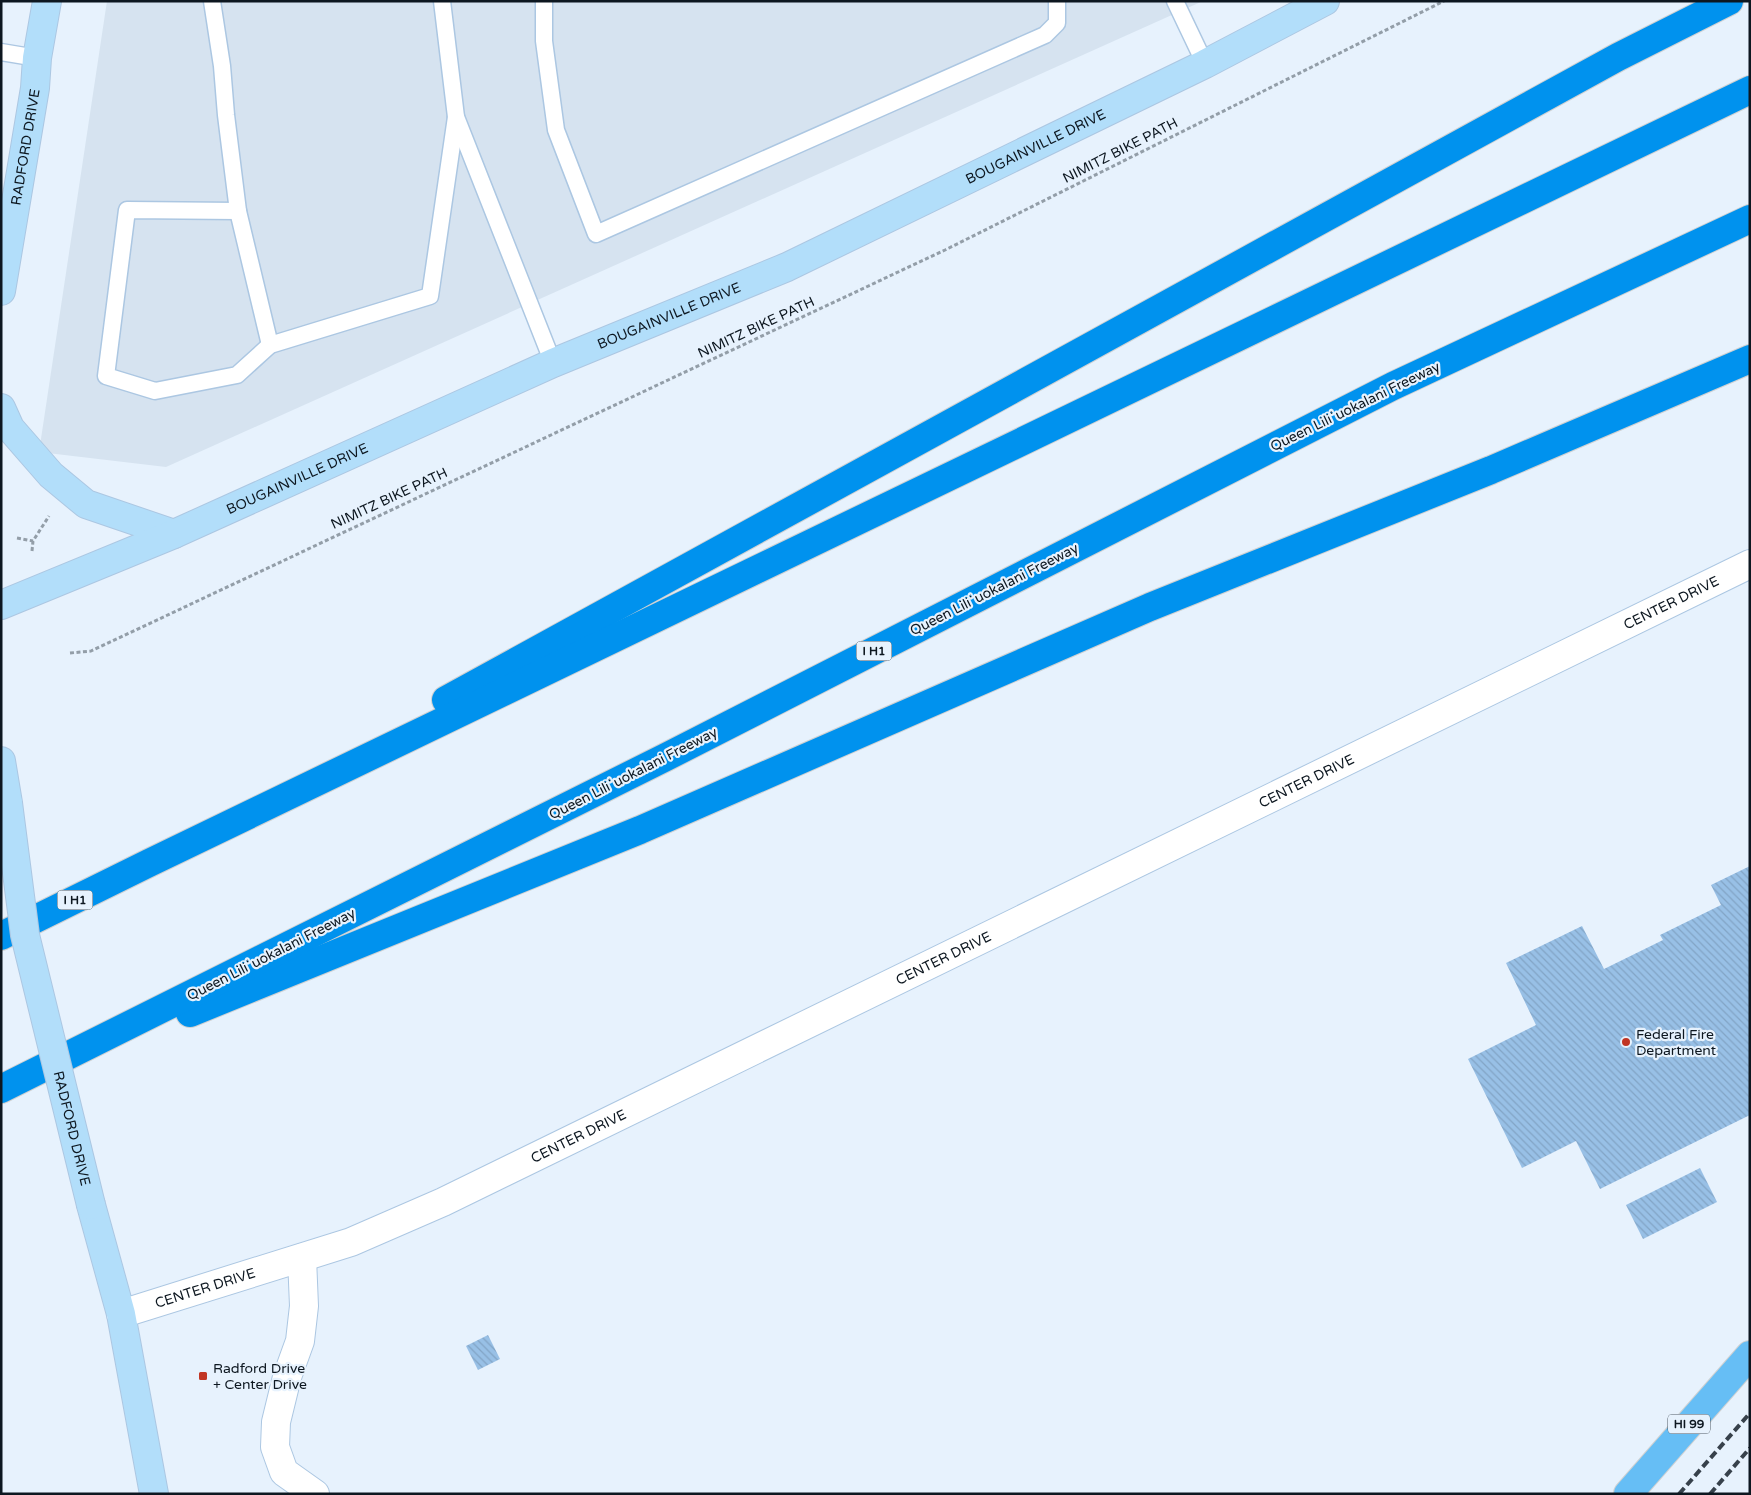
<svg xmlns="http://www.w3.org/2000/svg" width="1751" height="1495" viewBox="0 0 1751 1495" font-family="'Varela Round',sans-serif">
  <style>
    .built { fill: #d6e3f0 }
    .building { fill: url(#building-back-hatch) }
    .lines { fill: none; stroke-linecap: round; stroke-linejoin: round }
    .lane-casing { stroke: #acc7e2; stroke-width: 19 }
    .street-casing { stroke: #acc7e2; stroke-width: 30 }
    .secondary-casing { stroke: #acc7e2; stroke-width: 30 }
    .primary-casing { stroke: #cfd1d2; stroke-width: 30 }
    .highway-casing { stroke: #cfd1d2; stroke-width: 30 }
    .path { stroke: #939ea8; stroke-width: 3; stroke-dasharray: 4 2.5; stroke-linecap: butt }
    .lane { stroke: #fff; stroke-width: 16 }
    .street { stroke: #fff; stroke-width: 28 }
    .secondary { stroke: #b2defa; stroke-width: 28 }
    .primary { stroke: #66bef5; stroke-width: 28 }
    .highway { stroke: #0092ee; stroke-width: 28 }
    .rail { stroke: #37414b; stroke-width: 4; stroke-dasharray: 8 4; stroke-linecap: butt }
    .secondary-bridge-casing { stroke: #acc7e2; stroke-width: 30; stroke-linecap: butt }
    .secondary-bridge { stroke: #b2defa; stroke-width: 28 }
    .poi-dot { fill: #c13524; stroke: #e7f2fd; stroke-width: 2 }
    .labels { text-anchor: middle; stroke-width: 4.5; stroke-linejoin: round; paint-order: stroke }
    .shield { fill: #e7f2fd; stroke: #4e5962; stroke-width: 1 }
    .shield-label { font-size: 12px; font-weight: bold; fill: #0d1720 }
    .street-label { font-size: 14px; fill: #0d1720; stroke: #e7f2fd }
    .poi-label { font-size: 14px; fill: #0d1720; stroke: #e7f2fd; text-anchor: start }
  </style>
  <defs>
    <pattern id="building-back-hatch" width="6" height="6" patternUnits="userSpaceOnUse" patternTransform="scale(1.25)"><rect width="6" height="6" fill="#98c0e6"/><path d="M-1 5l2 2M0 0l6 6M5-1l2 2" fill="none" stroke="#82a4c5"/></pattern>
  </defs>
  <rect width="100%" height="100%" fill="#e7f2fd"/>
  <path class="built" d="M107 1H1203L166 467 39 452Z"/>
  <g class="building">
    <path d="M1750 866V1115L1600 1189 1576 1141 1522 1168 1468 1059 1536 1025 1506 963 1582 926 1604 969 1663 940 1660 935 1721 905 1711 885Z"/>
    <path d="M1700 1168 1717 1202 1643 1239 1626 1205Z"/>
    <path d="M488 1335 500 1359 478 1370 466 1346Z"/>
  </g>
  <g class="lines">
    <g class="lane-casing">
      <g id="lane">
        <path d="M212 1 222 66 226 115 238 211 127 210 106 376 155 391 237 375 270 345 430 296 456 117"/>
        <path d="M442 1 456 117 553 363"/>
        <path d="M544 1V41L556 130 596 234 1045 35 1057 23V1"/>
        <path d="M1175 1 1205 64"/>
        <path d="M1 52 37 58"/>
        <path d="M238 211 270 345"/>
      </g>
    </g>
    <g class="street-casing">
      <g id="street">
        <path d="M302 1258 304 1306 300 1341 287 1377 276 1422 275 1447 284 1472 315 1494"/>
        <path id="s1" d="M121 1314 351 1242 443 1202 1750 564"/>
      </g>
    </g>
    <g class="secondary-casing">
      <g id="secondary">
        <path id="s2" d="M1 291 35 88 37 58 47 1"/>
        <path d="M1 408 10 428 51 475 86 504 174 534"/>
        <path id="s3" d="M1 605 174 534 553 363 787 267 1205 64 1325 1"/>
        <path d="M1 761 8 803"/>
        <path d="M91 1205 121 1314 154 1494"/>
      </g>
    </g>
    <g class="primary-casing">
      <path id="primary" d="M1628 1494 1750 1355"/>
    </g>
    <g class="highway-casing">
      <g id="highway">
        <path d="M446 700 1618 57 1729 1"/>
        <path d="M1 936 149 863 1750 90"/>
        <path d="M190 1013 640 830 1150 607 1491 470 1750 359"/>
        <path d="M1 1089 666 757 1393 386 1750 219"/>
      </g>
    </g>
    <g class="path">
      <path d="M17 538 33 541"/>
      <path d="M32 551 33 541 49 516"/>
      <path d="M70 653 91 651 945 250 1444 1"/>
    </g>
    <use href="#lane" class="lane"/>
    <use href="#street" class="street"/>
    <use href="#secondary" class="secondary"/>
    <use href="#primary" class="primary"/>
    <use href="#highway" class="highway"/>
    <g class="rail">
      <path d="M1679 1494 1750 1413"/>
      <path d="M1710 1494 1750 1448"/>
    </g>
    <g class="secondary-bridge-casing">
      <g id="secondary-bridge">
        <path id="s4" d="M8 803 25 935 91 1205"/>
      </g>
    </g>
    <use href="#secondary-bridge" class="secondary-bridge"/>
  </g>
  <g class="poi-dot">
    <circle cx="1626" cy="1042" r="5"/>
    <rect x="198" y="1371" width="10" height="10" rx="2.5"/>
  </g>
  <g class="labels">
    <g class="shield">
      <rect x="856.5" y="641.5" width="35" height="19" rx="4"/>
      <rect x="57.5" y="890.5" width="35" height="19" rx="4"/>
      <rect x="1668" y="1414.5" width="42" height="19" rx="4"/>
    </g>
    <g class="shield-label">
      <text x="874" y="655">I H1</text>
      <text x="75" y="904">I H1</text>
      <text x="1689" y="1428">HI 99</text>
    </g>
    <g class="street-label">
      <text dy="5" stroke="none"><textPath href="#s2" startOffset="146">RADFORD DRIVE</textPath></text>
      <text dy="5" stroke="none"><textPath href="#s3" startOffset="1132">BOUGAINVILLE DRIVE</textPath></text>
      <text transform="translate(1120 150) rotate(-27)" y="5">NIMITZ BIKE PATH</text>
      <text dy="5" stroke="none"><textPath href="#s3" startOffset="728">BOUGAINVILLE DRIVE</textPath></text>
      <text transform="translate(756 327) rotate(-25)" y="5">NIMITZ BIKE PATH</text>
      <text transform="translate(1355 406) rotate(-26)" y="5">Queen Liliʻuokalani Freeway</text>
      <text dy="5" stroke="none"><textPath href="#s3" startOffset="322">BOUGAINVILLE DRIVE</textPath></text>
      <text transform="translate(389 498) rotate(-25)" y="5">NIMITZ BIKE PATH</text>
      <text transform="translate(994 589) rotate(-27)" y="5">Queen Liliʻuokalani Freeway</text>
      <text dy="5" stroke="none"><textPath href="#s1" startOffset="1708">CENTER DRIVE</textPath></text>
      <text transform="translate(633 773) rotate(-27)" y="5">Queen Liliʻuokalani Freeway</text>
      <text dy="5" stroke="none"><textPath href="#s1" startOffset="1302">CENTER DRIVE</textPath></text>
      <text transform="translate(271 954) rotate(-27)" y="5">Queen Liliʻuokalani Freeway</text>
      <text dy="5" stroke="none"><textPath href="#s1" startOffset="898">CENTER DRIVE</textPath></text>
      <text dy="5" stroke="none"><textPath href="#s4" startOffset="332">RADFORD DRIVE</textPath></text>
      <text dy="5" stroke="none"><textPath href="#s1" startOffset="492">CENTER DRIVE</textPath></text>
      <text dy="5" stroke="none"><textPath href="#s1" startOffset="88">CENTER DRIVE</textPath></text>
    </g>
    <g class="poi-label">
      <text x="1636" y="1039">Federal Fire<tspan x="1636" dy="16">Department</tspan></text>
      <text x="213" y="1373">Radford Drive<tspan x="213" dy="16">+ Center Drive</tspan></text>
    </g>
  </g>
  <rect width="1751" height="1495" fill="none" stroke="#0d1720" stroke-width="5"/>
</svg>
